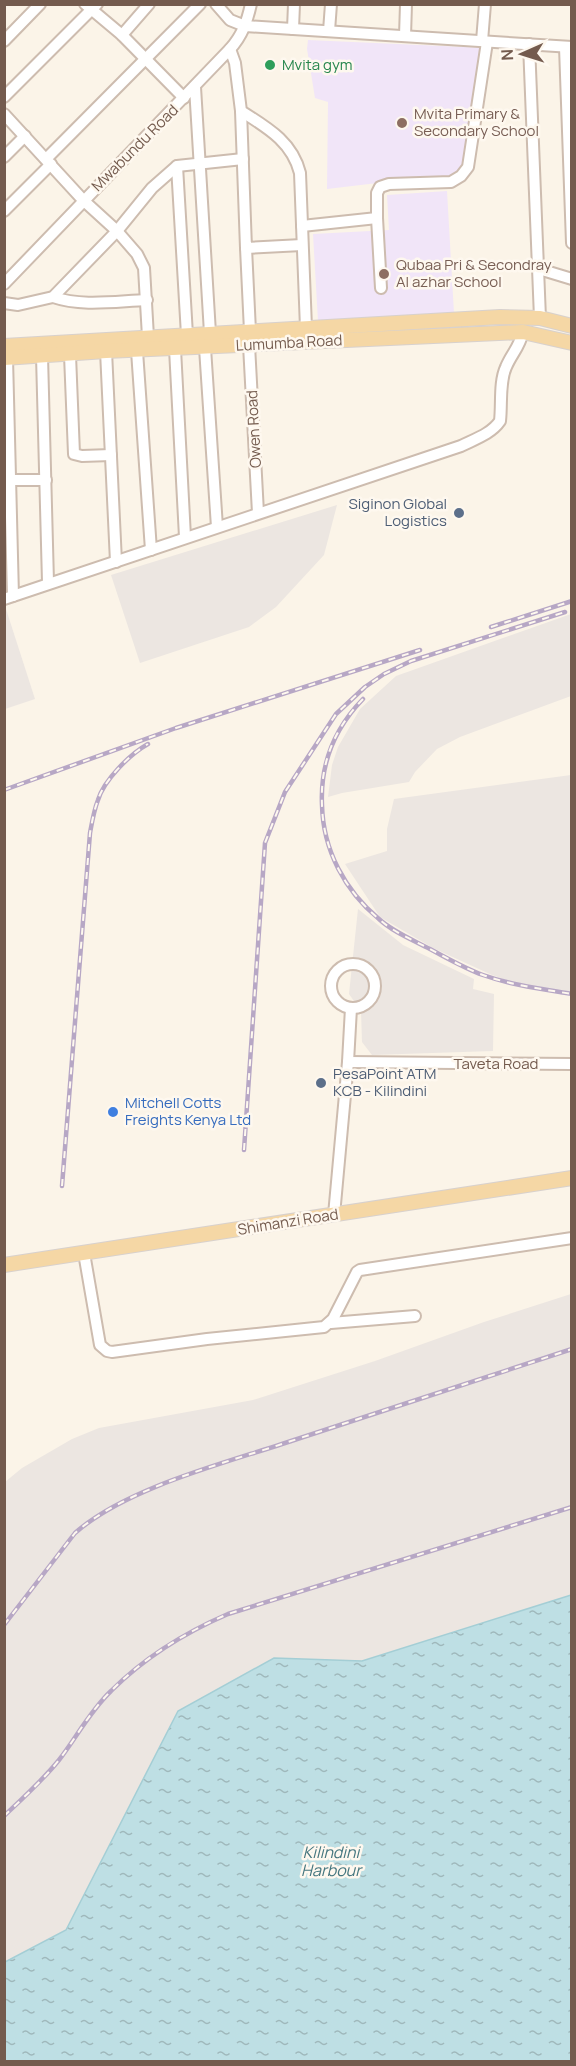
<svg xmlns="http://www.w3.org/2000/svg" width="576" height="2066" viewBox="0 0 576 2066" font-family="Manrope,sans-serif">
  <style>
    .industrial { fill: #ece6e1 }
    .education { fill: #f1e5f8 }
    .water { fill: url(#water-ripples); stroke: #a4ced5; stroke-width: 1.5 }
    .lines { fill: none; stroke-linecap: round; stroke-linejoin: round }
    .minor-casing { stroke: #cdbcaf; stroke-width: 14 }
    .major-casing { stroke: #d8d1cd; stroke-width: 16 }
    .minor { stroke: #fff; stroke-width: 10 }
    .major { stroke: #f5d7a5; stroke-width: 14 }
    .rail-casing { stroke: #b7a7c5; stroke-width: 4.5 }
    .rail { stroke: #fef8ef; stroke-width: 2; stroke-dasharray: 7; stroke-linecap: butt }
    .leisure-dot { fill: #2e9e5b; stroke: #fef8ef; stroke-width: 2 }
    .education-dot { fill: #8d6e63; stroke: #fef8ef; stroke-width: 2 }
    .service-dot { fill: #5c6f8a; stroke: #fef8ef; stroke-width: 2 }
    .shop-dot { fill: #3f7fe0; stroke: #fef8ef; stroke-width: 2 }
    .labels { text-anchor: middle; stroke-width: 5; stroke-linejoin: round; paint-order: stroke }
    .leisure-label { font-size: 15px; fill: #27864d; stroke: #fef8ef; text-anchor: start }
    .education-label { font-size: 15px; fill: #785e54; stroke: #fef8ef; text-anchor: start }
    .street-label { font-size: 15px; fill: #745b4e; stroke: #fef8ef }
    .service-label { font-size: 15px; fill: #4e5e75; stroke: #fef8ef; text-anchor: end }
    .shop-label { font-size: 15px; fill: #366cbe; stroke: #fef8ef; text-anchor: start }
    .water-label { font-size: 16px; font-style: italic; fill: #45767f; stroke: #fef8ef }
  </style>
  <defs>
    <pattern id="water-ripples" width="26" height="14" patternUnits="userSpaceOnUse" patternTransform="scale(1.5)"><rect width="26" height="14" fill="#bedfe4"/><path d="M2 4q2-2 4 0t4 0M15 11q2-2 4 0t4 0" fill="none" stroke="#9fb8bb"/></pattern>
  </defs>
  <rect width="100%" height="100%" fill="#fbf4e8"/>
  <g class="industrial">
    <path d="M337 505 324 555 276 607 249 627 140 663 111 575Z"/>
    <path d="M5 609H6L35 699 5 709Z"/>
    <path d="M571 614V696L460 737 437 749 415 772 409 782 342 793 328 797 332 765 338 747 360 709 396 676Z"/>
    <path d="M571 775V995L524 986 492 975 433 948 380 917 345 864 387 851V829L394 799Z"/>
    <path d="M358 909 403 945 474 979 473 989 494 994 493 1051 372 1055 362 1042 361 1011 349 994Z"/>
    <path d="M571 1294V1600L70 1933 5 1966V1482L22 1468 72 1439 99 1428 253 1400 375 1361 484 1322Z"/>
  </g>
  <g class="education">
    <path d="M308 40 487 48 462 178 386 182 327 189 328 102 315 98 307 49Z"/>
    <path d="M447 191 454 313 318 321 313 234 389 230 387 195Z"/>
  </g>
  <path class="water" d="M571 1595V2061H5V1962L66 1930 178 1711 274 1658 362 1661Z"/>
  <g class="lines">
    <g class="minor-casing">
      <g id="minor">
        <path d="M85 4 122 35 184 98"/>
        <path d="M216 4 230 20 245 26 572 47"/>
        <path d="M293 29 294 4"/>
        <path d="M329 31 331 4"/>
        <path d="M122 35 149 4"/>
        <path d="M405 36 406 4"/>
        <path d="M4 41 40 4"/>
        <path d="M482 41 485 4"/>
        <path d="M529 44 540 318"/>
        <path d="M565 47 572 243"/>
        <path d="M230 49 235 63 241 111C266 127 292 141 300 173L306 328"/>
        <path d="M195 87 210 333"/>
        <path d="M4 97 97 4"/>
        <path d="M241 111 246 248 302 245"/>
        <path d="M4 114 83 200 117 231 137 254 144 268 148 337"/>
        <path d="M4 157 25 136"/>
        <path d="M46 159 200 4"/>
        <path d="M177 166 187 335"/>
        <path d="M4 211 51 164"/>
        <path d="M377 218 381 288"/>
        <path d="M302 226 377 218V193L380 187 389 184 451 182 461 176 468 167 487 42"/>
        <path d="M246 248 250 331"/>
        <path d="M539 269 572 279"/>
        <path d="M4 284 230 49C242 36 247 22 251 4"/>
        <path d="M53 297C82 307 117 301 147 300"/>
        <path d="M4 303 18 305 53 297 117 231 152 188 177 166 243 159"/>
        <path d="M249 345 258 513"/>
        <path d="M205 348 217 527"/>
        <path d="M175 349 185 537"/>
        <path d="M106 351 116 562"/>
        <path d="M137 351 151 550"/>
        <path d="M70 355 74 454 82 456 111 455"/>
        <path d="M42 356 48 582"/>
        <path d="M7 358 13 596"/>
        <path d="M5 480H46"/>
        <path d="M4 599 461 446C475 439 491 434 500 421 502 404 499 382 506 367 512 353 519 348 523 332"/>
        <circle cx="353" cy="986" r="22"/>
        <path d="M348 1062 572 1064"/>
        <path d="M334 1215 348 1062 351 1008"/>
        <path d="M84 1253 100 1345 107 1351 112 1352 207 1339 324 1327 333 1319 357 1272 360 1270 572 1238"/>
        <path d="M331 1323 415 1316"/>
      </g>
    </g>
    <g class="major-casing">
      <g id="major">
        <path d="M4 346 500 317 540 318 572 326"/>
        <path d="M4 358 106 351 523 332 572 343"/>
        <path d="M4 1265 572 1178"/>
      </g>
    </g>
    <use href="#minor" class="minor"/>
    <use href="#major" class="major"/>
    <g class="rail-casing">
      <g id="rail">
        <path d="M491 627 572 601"/>
        <path d="M363 699C334 729 320 763 322 805 323 850 345 891 379 919 393 932 413 940 430 949 447 958 464 968 483 975 511 985 542 989 572 994"/>
        <path d="M4 790 176 728 420 650"/>
        <path d="M244 1150 265 843 285 792 336 714 365 687 384 674 411 661 565 612"/>
        <path d="M62 1186 90 833C92 822 94 810 98 800 104 780 130 754 148 744"/>
        <path d="M4 1625 75 1533C125 1489 218 1465 282 1444 379 1412 475 1381 572 1349"/>
        <path d="M4 1816C23 1798 43 1780 59 1760 76 1738 90 1711 111 1691 145 1657 184 1633 228 1614L572 1507"/>
      </g>
    </g>
    <use href="#rail" class="rail"/>
  </g>
  <circle class="leisure-dot" cx="270" cy="65" r="6"/>
  <g class="education-dot">
    <circle cx="402" cy="123" r="6"/>
    <circle cx="384" cy="274" r="6"/>
  </g>
  <g class="service-dot">
    <circle cx="459" cy="513" r="6"/>
    <circle cx="321" cy="1083" r="6"/>
  </g>
  <circle class="shop-dot" cx="113" cy="1112" r="6"/>
  <g class="labels">
    <g class="leisure-label">
      <text x="282" y="70">Mvita gym</text>
    </g>
    <g class="education-label">
      <text x="414" y="119">Mvita Primary &amp;<tspan x="414" dy="17">Secondary School</tspan></text>
      <text x="396" y="270">Qubaa Pri &amp; Secondray<tspan x="396" dy="17">Al azhar School</tspan></text>
    </g>
    <g class="street-label">
      <text transform="translate(135 148) rotate(-45)" y="5">Mwabundu Road</text>
      <text transform="translate(289 343) rotate(-3)" y="5">Lumumba Road</text>
      <text transform="translate(254 429) rotate(-93)" y="5">Owen Road</text>
      <text x="496" y="1069">Taveta Road</text>
      <text transform="translate(288 1222) rotate(-9)" y="5">Shimanzi Road</text>
    </g>
    <g class="service-label">
      <text x="447" y="509">Siginon Global<tspan x="447" dy="17">Logistics</tspan></text>
      <text x="333" y="1079" text-anchor="start">PesaPoint ATM<tspan x="333" dy="17">KCB - Kilindini</tspan></text>
    </g>
    <g class="shop-label">
      <text x="125" y="1108">Mitchell Cotts<tspan x="125" dy="17">Freights Kenya Ltd</tspan></text>
    </g>
    <g class="water-label">
      <text x="331" y="1858">Kilindini<tspan x="331" dy="18">Harbour</tspan></text>
    </g>
  </g>
  <rect width="576" height="2066" fill="none" stroke="#745b4e" stroke-width="12"/>
  <g transform="translate(522 54) rotate(267)" stroke="#fef8ef" stroke-width="4.5" paint-order="stroke">
  <path d="M0-4.5L10 22L0 15L-10 22Z" fill="#745b4e"/>
  <text y="-9" font-size="16" font-weight="bold" text-anchor="middle" fill="#745b4e">N</text>
  </g>
</svg>
